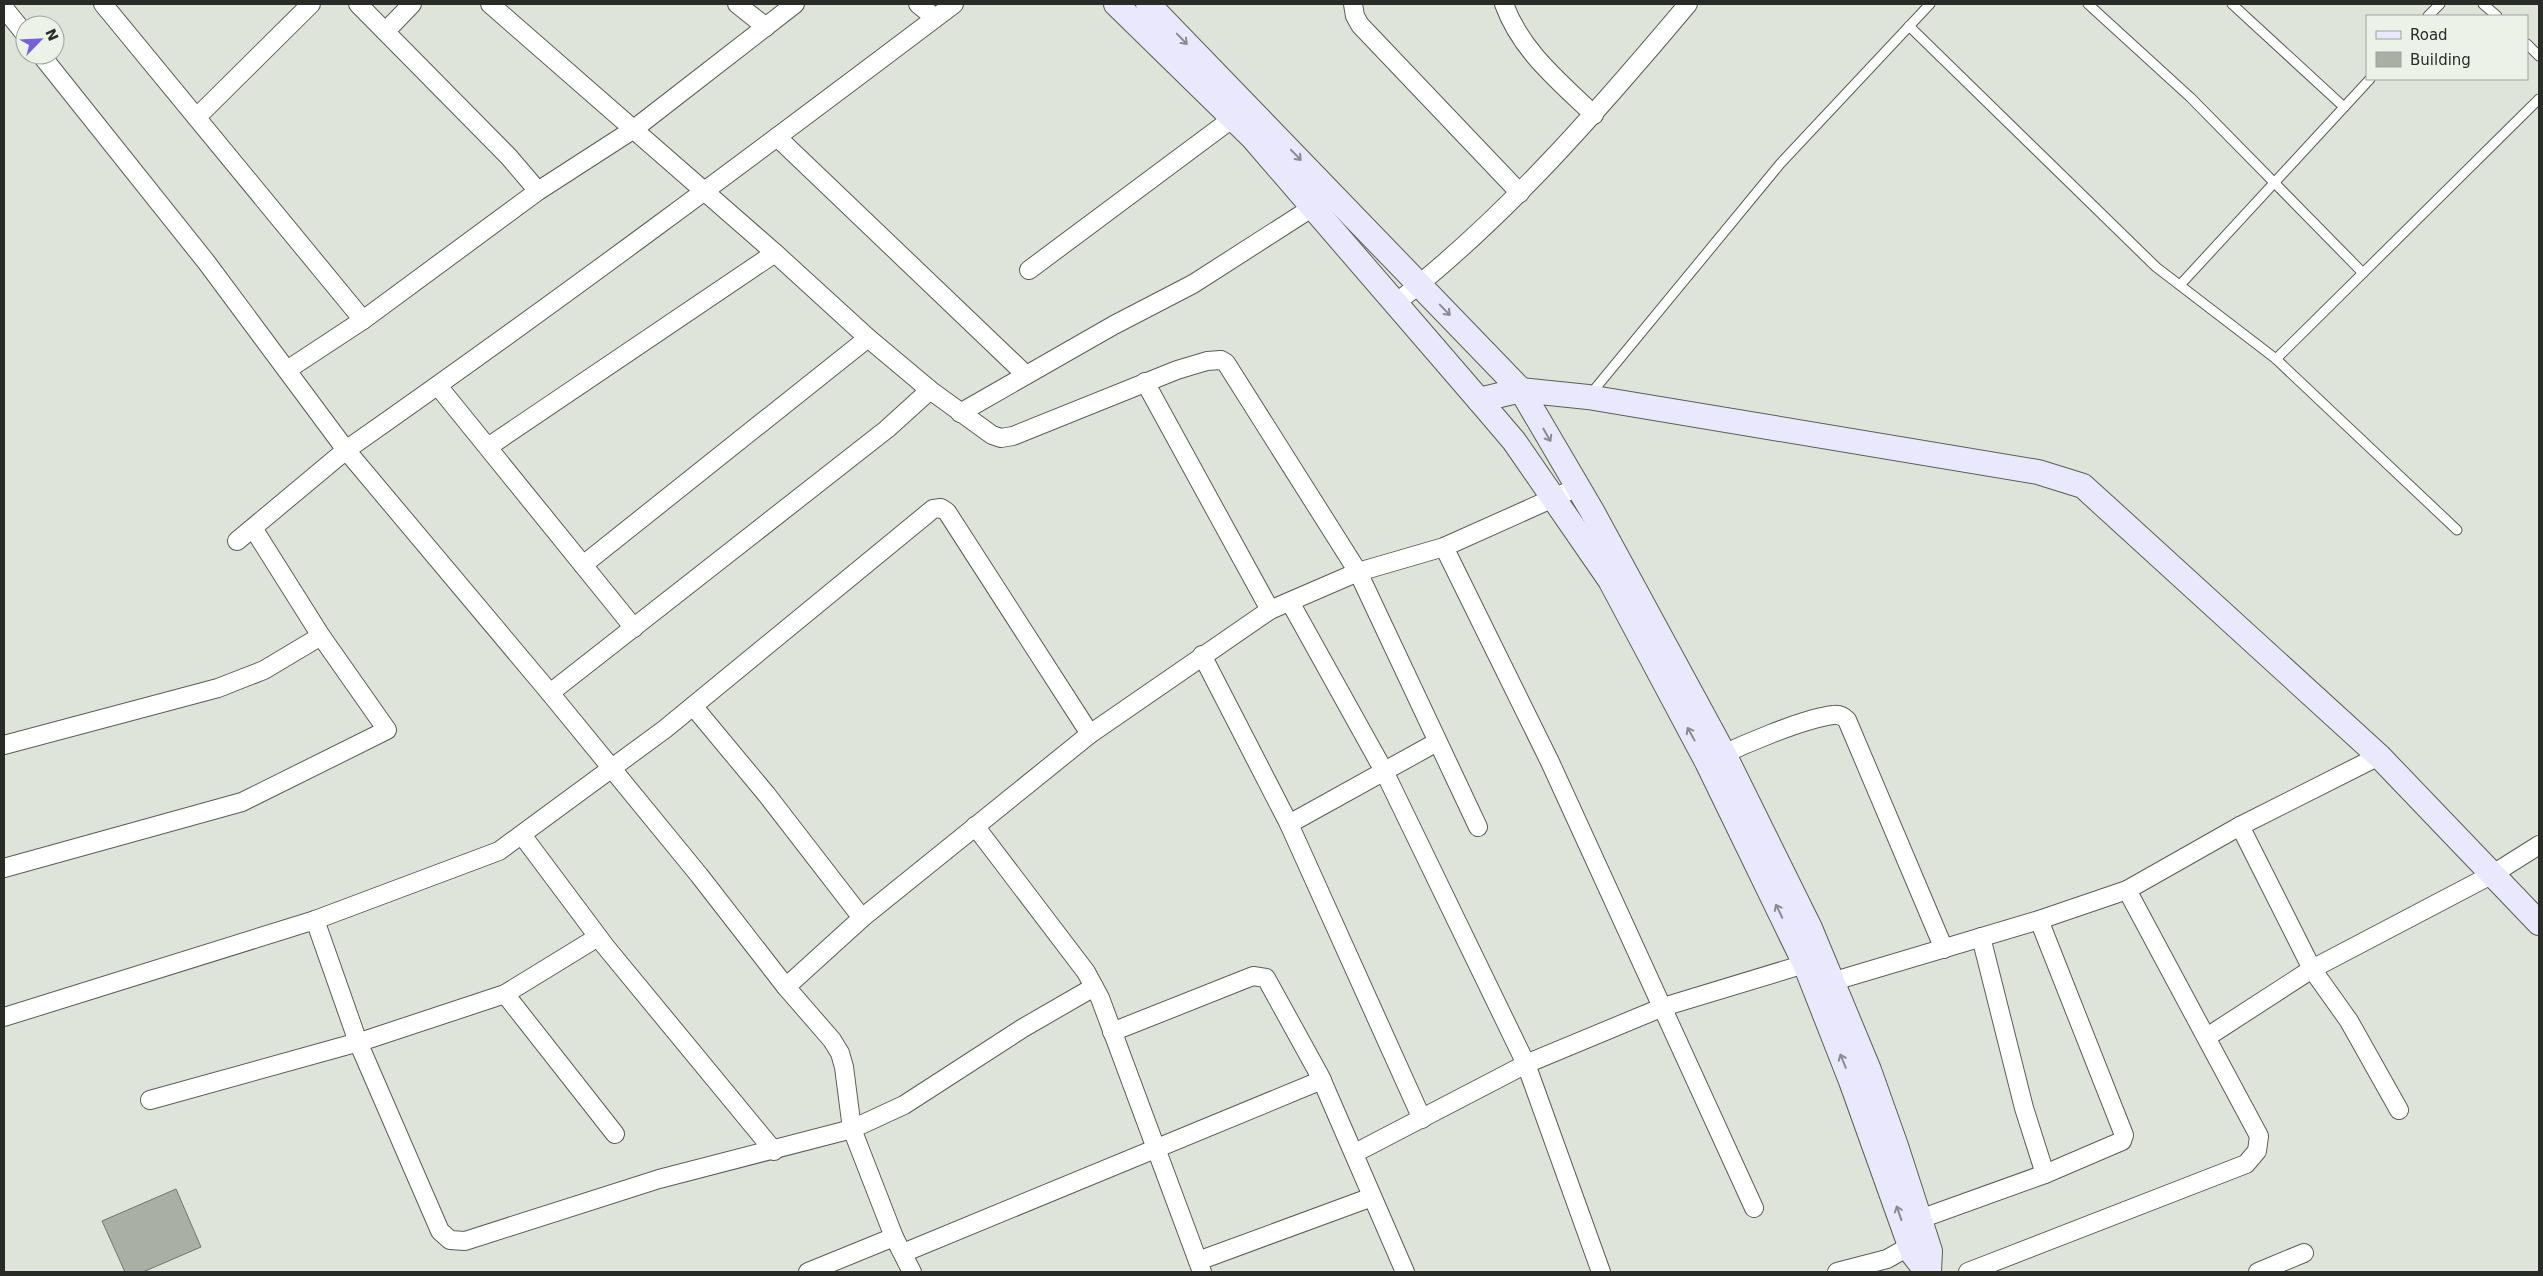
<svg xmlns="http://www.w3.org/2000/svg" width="2543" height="1276" viewBox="0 0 2543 1276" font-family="'DejaVu Sans',sans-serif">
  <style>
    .building { fill: #aaafa6; stroke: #70756d }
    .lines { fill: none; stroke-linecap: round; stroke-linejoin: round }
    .lane-casing { stroke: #595e56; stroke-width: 11 }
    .street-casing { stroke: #595e56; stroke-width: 20 }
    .secondary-casing { stroke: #595e56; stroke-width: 26 }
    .lane { stroke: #fff; stroke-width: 9 }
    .street { stroke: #fff; stroke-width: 18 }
    .secondary { stroke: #e9e8fc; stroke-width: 24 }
    .oneway { stroke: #898a92 }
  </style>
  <rect width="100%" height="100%" fill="#dfe4db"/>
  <path class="building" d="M176 1189 201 1247 143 1272H125L102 1221Z"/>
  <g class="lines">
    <g class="lane-casing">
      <g id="lane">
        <path d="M2088 4 2191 98 2363 273"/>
        <path d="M2232 4 2344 107"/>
        <path d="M2483 4 2497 16"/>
        <path d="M2428 16 2440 4"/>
        <path d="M1909 26 2156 267 2276 359 2457 530"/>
        <path d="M2527 44 2539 56"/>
        <path d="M2180 285 2370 79"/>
        <path d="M2276 359 2539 99"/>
        <path d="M1589 396 1780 164 1930 4"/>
      </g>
    </g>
    <g class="street-casing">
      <g id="street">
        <path d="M103 4 363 320"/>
        <path d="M358 4 509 157 538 191"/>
        <path d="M490 4 775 253 868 338 930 390 992 435 1001 438 1013 436 1177 370 1207 361 1221 360 1226 363 1358 572 1478 827"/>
        <path d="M737 4 766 27"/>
        <path d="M918 4 935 18"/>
        <path d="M1353 4 1355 16 1360 25 1520 193"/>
        <path d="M1504 4C1521 51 1559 81 1594 115"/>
        <path d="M4 8 25 34"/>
        <path d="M386 31 412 4"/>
        <path d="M41 55 207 263 346 450 237 541"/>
        <path d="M197 117 311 4"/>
        <path d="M777 137 1026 375"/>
        <path d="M1029 270 1233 118"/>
        <path d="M1396 303C1507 216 1598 111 1688 4"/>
        <path d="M287 370 363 320 538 191 634 129 795 4"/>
        <path d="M1145 382 1270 610"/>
        <path d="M438 386 634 628"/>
        <path d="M960 413 1114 325 1193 284 1313 207"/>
        <path d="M488 447 775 253"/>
        <path d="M1444 547 1550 762 1754 1208"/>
        <path d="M583 565 868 338"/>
        <path d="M1290 602 1384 771 1526 1064 1601 1272"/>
        <path d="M1202 655 1289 824 1422 1119"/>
        <path d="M550 693 887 429 930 390"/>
        <path d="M693 706 767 795 862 918"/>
        <path d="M4 745 218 688 264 670 321 636"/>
        <path d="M1713 759C1742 745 1802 719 1833 715 1839 714 1843 716 1847 720L1944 949"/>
        <path d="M1289 824 1437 742"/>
        <path d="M975 826 1086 972 1100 998 1202 1272"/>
        <path d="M2240 826 2312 969 2349 1021 2399 1110"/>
        <path d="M522 835 605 946 774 1151"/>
        <path d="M4 868 242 802 387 730 321 636 253 528"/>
        <path d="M315 920 358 1042 440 1231 450 1240 465 1241 659 1179 852 1129 904 1105 1023 1028 1094 987"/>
        <path d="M1981 937 2024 1108 2045 1174"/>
        <path d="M1821 985 2039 920 2127 890 2240 826 2379 756"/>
        <path d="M786 987 862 918 1090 734 1270 610 1358 572 1444 547 1578 487"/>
        <path d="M505 994 615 1134"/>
        <path d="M4 1017 315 920 499 851 665 729 933 509 941 508 947 512 1090 734"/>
        <path d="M1112 1032 1253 976 1266 978 1320 1076 1405 1272"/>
        <path d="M2207 1037 2312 969 2493 874 2539 845"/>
        <path d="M150 1100 366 1040 505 994 598 937"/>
        <path d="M1355 1153 1526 1064 1663 1007 1805 964"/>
        <path d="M1920 1219 2045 1174 2122 1141 2124 1135 2039 920"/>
        <path d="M903 1253 1322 1080"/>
        <path d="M1198 1261 1372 1197"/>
        <path d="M808 1272 894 1237"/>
        <path d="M912 1272 894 1237 852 1129 844 1067 840 1053 832 1040 786 987 699 875 550 693 346 450C552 306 754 155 954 4"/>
        <path d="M1837 1272 1887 1259 1910 1246"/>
        <path d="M1968 1272 2246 1164 2257 1151 2259 1136 2127 890"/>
        <path d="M2258 1272 2304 1253"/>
      </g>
    </g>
    <g class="secondary-casing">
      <g id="secondary">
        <path d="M1116 4 1253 138 1479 400 1514 441 1610 580 1707 762 1805 964 1851 1081 1913 1254 1927 1272"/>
        <path d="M1148 4 1521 390 1592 511 1724 754 1810 928 1869 1070 1896 1146 1930 1251 1929 1272"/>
        <path d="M1479 400 1521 390 1588 397 2038 472 2083 486 2379 756 2539 923"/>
      </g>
    </g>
    <use href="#lane" class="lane"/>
    <use href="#street" class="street"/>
    <use href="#secondary" class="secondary"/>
  </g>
  <defs><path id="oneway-shaft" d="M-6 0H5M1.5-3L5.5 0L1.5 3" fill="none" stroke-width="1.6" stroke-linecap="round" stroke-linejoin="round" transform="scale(1.25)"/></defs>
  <g class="oneway">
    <use href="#oneway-shaft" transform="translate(1182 39) rotate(46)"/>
    <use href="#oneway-shaft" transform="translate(1296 155) rotate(46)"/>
    <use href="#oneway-shaft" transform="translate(1445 310) rotate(46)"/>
    <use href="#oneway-shaft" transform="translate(1547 435) rotate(60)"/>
    <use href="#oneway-shaft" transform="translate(1691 734) rotate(-119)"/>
    <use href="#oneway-shaft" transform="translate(1779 911) rotate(-116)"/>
    <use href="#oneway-shaft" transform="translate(1843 1061) rotate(-112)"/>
    <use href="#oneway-shaft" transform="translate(1899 1213) rotate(-109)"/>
  </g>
  <rect width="2543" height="1276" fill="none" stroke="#292b27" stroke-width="10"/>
  <rect x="2366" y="15" width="162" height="65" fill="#ecf2e8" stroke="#9ea29b"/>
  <rect x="2376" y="31" width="25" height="8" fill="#e9e8fc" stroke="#9ea29b"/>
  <text x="2410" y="40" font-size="15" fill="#292b27">Road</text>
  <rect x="2376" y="52" width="25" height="15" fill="#aaafa6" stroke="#9ea29b"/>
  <text x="2410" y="65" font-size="15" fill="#292b27">Building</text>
  <g transform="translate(40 40) rotate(66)"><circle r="24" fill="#ecf2e8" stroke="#9ea29b"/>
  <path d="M0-4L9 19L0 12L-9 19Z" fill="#7660db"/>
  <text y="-8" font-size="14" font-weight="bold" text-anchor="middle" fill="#292b27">N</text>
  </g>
</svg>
